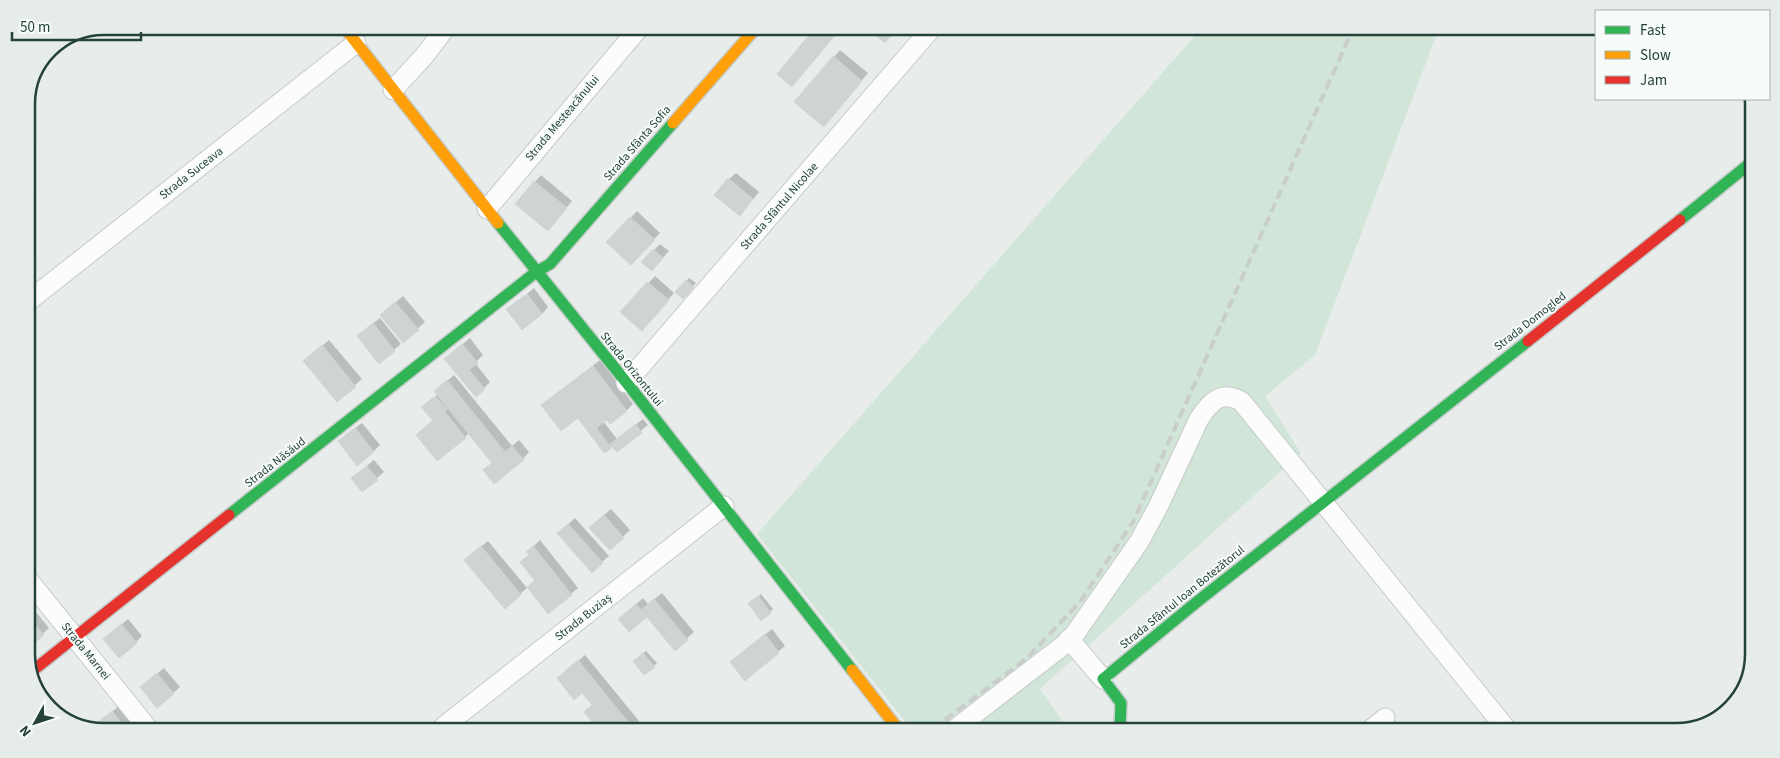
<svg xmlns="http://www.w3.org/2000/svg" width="1780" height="758" viewBox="0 0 1780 758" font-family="'Source Sans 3',sans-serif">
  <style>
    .green { fill: #d1e6d8 }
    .shadow { fill: #0003 }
    .building { fill: #cfd4d2; stroke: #d1d6d4 }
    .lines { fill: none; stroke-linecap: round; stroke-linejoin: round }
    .street-casing { stroke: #c5cac8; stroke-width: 21 }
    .fast-casing { stroke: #c3cbc8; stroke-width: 14 }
    .slow-casing { stroke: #c3cbc8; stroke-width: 14 }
    .jam-casing { stroke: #c3cbc8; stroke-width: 14 }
    .street { stroke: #fcfcfc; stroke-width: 19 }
    .fast { stroke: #30b455; stroke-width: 11 }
    .slow { stroke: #ff9f0a; stroke-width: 11 }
    .jam { stroke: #e5322d; stroke-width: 11 }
    .rail { stroke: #c9cdcc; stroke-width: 4; stroke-dasharray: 10 5; stroke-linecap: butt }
    .labels { text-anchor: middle; stroke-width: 4; stroke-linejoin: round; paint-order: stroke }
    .street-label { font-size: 12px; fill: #24423a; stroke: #f7fbf9 }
    .rim { fill: none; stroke: #24423a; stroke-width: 2.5 }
  </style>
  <rect width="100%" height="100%" fill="#e8edeb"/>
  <path class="green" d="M1200 30 1438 31 1315 355 1265 396 1301 453 1040 689 1069 730 911 729 757 534Z"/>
  <g class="shadow">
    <path d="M840 50 868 73 830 119 796 102Z"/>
    <path d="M736 173 759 192 746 208 729 179Z"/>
    <path d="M541 175 572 201 554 223 535 182Z"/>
    <path d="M637 211 660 233 631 263 608 242Z"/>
    <path d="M660 244 669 251 658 263 654 250Z"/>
    <path d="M655 276 674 293 648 323 622 312Z"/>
    <path d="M689 278 696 283 683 298 677 292Z"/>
    <path d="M534 288 548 307 542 314 508 310Z"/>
    <path d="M403 296 425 322 404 341 388 309Z"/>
    <path d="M380 318 401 344 394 350 365 330Z"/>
    <path d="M470 338 483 355 475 363 490 382 484 388 452 353Z"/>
    <path d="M329 340 362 379 337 401 311 355Z"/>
    <path d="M600 360 633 404 627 410 603 421 617 439 643 419 648 425 617 450 613 445 611 447 578 417 542 405Z"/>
    <path d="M454 375 512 446 519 440 529 452 523 459 493 462 469 433 465 437 434 420 423 407 438 394 442 385Z"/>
    <path d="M362 423 380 445 373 452 346 435Z"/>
    <path d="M374 460 384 472 363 490 359 472Z"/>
    <path d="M611 509 630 530 610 549 597 521Z"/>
    <path d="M575 518 609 556 602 562 565 527Z"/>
    <path d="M540 540 578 588 571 594 528 552Z"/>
    <path d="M488 541 527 588 505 607 472 554Z"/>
    <path d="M662 593 694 632 675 649 648 616 620 619 643 598 648 604Z"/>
    <path d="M761 594 773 609 770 612 753 601Z"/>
    <path d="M30 605 49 628 26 649V607Z"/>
    <path d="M128 619 142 636 136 642 112 633Z"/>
    <path d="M772 629 785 646 745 679 738 656Z"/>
    <path d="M646 651 657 663 654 666 637 658Z"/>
    <path d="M585 655 639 721 632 728 593 705 582 691 558 678Z"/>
    <path d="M164 668 180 687 173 693 148 681Z"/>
    <path d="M119 706 136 726H95Z"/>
  </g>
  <g class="building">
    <path d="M721 28 734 29 729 35Z"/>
    <path d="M814 29H817L831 40 792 87 777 74Z"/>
    <path d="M817 29H840L831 40Z"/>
    <path d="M870 29H896L885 43 870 30Z"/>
    <path d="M833 56 862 81 824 127 794 102Z"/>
    <path d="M728 178 753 199 740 216 714 195Z"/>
    <path d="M534 181 567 208 548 231 515 204Z"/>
    <path d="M630 217 655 240 631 265 606 242Z"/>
    <path d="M653 249 663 258 652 271 641 262Z"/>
    <path d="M686 280 694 287 683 299 675 292Z"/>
    <path d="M647 282 669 300 642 331 620 312Z"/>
    <path d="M527 294 542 314 522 330 506 309Z"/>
    <path d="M395 302 419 330 403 343 380 315Z"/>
    <path d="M373 323 395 351 379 364 357 336Z"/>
    <path d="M462 344 478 363 469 370 485 389 476 397 444 359Z"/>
    <path d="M322 345 356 387 337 402 303 361Z"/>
    <path d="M593 366 627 411 610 424 607 420 596 428 612 448 604 453 578 418 561 431 541 405Z"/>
    <path d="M447 380 505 452 512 446 524 460 494 484 483 470 492 463 434 391Z"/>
    <path d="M435 396 447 409 433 421 421 407Z"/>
    <path d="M444 411 466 438 437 461 416 435Z"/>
    <path d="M636 424 642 433 617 452 610 444Z"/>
    <path d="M355 428 374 452 357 466 338 441Z"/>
    <path d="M367 466 378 480 362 492 351 478Z"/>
    <path d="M604 515 624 538 610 550 589 528Z"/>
    <path d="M568 524 603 563 592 573 557 533Z"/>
    <path d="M481 546 521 595 505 609 464 560Z"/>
    <path d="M533 546 572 595 548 614 527 587 535 581 520 562 530 554 526 552Z"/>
    <path d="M758 596 771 613 761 621 748 603Z"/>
    <path d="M654 599 688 640 675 651 641 610Z"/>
    <path d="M636 604 647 617 629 632 618 619Z"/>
    <path d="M26 615 44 635 26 650Z"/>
    <path d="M121 624 137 643 119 658 103 639Z"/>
    <path d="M765 634 779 653 745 681 730 662Z"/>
    <path d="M643 653 655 667 644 675 633 661Z"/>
    <path d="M578 660 633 728H597L584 712 592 705 582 693 574 700 557 678Z"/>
    <path d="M157 673 174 694 157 708 140 687Z"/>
    <path d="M112 711 124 726H96L95 725Z"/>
  </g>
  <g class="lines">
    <g class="street-casing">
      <g id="street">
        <path d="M393 90 425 55 446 27"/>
        <path d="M487 209 639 28"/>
        <path d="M26 303 356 43"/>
        <path d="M626 383 931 29"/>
        <path d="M26 577 146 726"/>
        <path d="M1069 639 1103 679"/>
        <path d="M443 727 724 506"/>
        <path d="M955 729 1065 644 1074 635 1139 542 1158 507 1199 419C1210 402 1222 389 1242 402L1508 731"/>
        <path d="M1369 731 1385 718"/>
      </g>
    </g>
    <g class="fast-casing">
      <g id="fast">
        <path d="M1680 220 1753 161"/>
        <path d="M498 223 634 392 852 670"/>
        <path d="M229 515 536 272 550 264 673 123"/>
        <path d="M1118 730 1120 727 1121 703 1103 679 1198 601 1528 341"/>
      </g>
    </g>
    <g class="slow-casing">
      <g id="slow">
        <path d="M344 27 498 223"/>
        <path d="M673 123 755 29"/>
        <path d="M852 670 898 729"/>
      </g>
    </g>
    <g class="jam-casing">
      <g id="jam">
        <path d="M1528 341 1680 220"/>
        <path d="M31 672 229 515"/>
      </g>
    </g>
    <use href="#street" class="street"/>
    <use href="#fast" class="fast"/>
    <use href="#slow" class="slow"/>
    <use href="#jam" class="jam"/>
    <path class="rail" d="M933 729 1027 658 1080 602 1133 522 1352 31"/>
  </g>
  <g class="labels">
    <g class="street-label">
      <text transform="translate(562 118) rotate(-50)" y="4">Strada Mesteacănului</text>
      <text transform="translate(637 143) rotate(-49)" y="4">Strada Sfânta Sofia</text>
      <text transform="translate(191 173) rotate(-38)" y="4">Strada Suceava</text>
      <text transform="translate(779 206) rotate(-49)" y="4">Strada Sfântul Nicolae</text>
      <text transform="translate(1530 321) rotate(-38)" y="4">Strada Domogled</text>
      <text transform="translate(632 369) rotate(51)" y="4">Strada Orizontului</text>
      <text transform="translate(275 462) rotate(-38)" y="4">Strada Năsăud</text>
      <text transform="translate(1182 597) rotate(-39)" y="4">Strada Sfântul Ioan Botezătorul</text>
      <text transform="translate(583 617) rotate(-38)" y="4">Strada Buziaș</text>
      <text transform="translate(86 651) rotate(51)" y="4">Strada Marnei</text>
    </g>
  </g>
  <path d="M0 0H1780V758H0ZM104 35H1676A69 69 0 0 1 1745 104V654A69 69 0 0 1 1676 723H104A69 69 0 0 1 35 654V104A69 69 0 0 1 104 35Z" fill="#e6ecea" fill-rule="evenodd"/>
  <path class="rim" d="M104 35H1676A69 69 0 0 1 1745 104V654A69 69 0 0 1 1676 723H104A69 69 0 0 1 35 654V104A69 69 0 0 1 104 35Z"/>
  <rect x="1595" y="10" width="175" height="90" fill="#f7fbf9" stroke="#a3b1ad"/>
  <rect x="1605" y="26" width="25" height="8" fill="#30b455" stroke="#a3b1ad"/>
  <text x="1640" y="35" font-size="15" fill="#24423a">Fast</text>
  <rect x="1605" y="51" width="25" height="8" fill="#ff9f0a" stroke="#a3b1ad"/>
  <text x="1640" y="60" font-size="15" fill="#24423a">Slow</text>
  <rect x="1605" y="76" width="25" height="8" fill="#e5322d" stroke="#a3b1ad"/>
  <text x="1640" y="85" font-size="15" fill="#24423a">Jam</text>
  <g transform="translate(35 723) rotate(230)" stroke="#f7fbf9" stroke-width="4" paint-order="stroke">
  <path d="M0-4L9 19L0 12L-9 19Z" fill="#24423a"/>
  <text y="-8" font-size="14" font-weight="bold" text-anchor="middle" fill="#24423a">N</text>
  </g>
  <path d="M12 32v8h129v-8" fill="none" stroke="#24423a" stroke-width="2.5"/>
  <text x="20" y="32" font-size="15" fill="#24423a" stroke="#f7fbf9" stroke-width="4" paint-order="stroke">50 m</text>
</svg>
